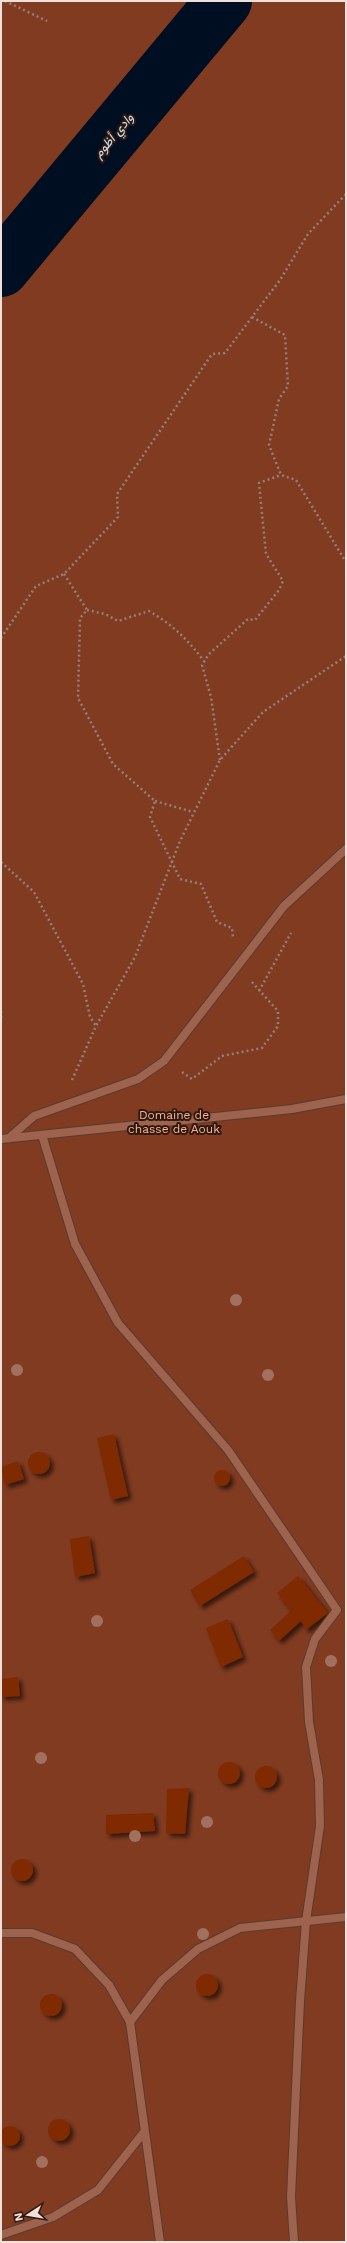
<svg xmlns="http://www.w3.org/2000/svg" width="347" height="2243" viewBox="0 0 347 2243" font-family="'Work Sans',Vazirmatn,sans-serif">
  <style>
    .green { fill: #813b20 }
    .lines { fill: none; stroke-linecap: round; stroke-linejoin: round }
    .river { stroke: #000e22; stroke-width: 56 }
    .building { fill: #7f2900; filter: url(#shadow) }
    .street-casing { stroke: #523d35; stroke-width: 10 }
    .path { stroke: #938079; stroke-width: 2.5; stroke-dasharray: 2 3; stroke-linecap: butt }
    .street { stroke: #9e624d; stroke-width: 8 }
    .tree { fill: #a2705e }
    .labels { text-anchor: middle; stroke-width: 4; stroke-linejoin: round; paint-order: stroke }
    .park-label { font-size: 12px; fill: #f9b095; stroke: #2e1911 }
    .water-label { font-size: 13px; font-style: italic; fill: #d1e4f6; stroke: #2e1911 }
  </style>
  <defs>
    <filter id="shadow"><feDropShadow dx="3.5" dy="3.5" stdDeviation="2" flood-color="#0009"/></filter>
  </defs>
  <rect width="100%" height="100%" fill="#38221a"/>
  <rect class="green" x="1" y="1" width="345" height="2241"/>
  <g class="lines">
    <path class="river" d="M1 269 224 1"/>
  </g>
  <g class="building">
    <path d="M114 1434 128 1496 111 1500 97 1438Z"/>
    <circle cx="39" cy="1463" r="11"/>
    <path d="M18 1461 24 1479 5 1485 1 1467Z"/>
    <circle cx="222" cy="1478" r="8"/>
    <path d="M89 1536 95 1573 75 1577 70 1539Z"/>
    <path d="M244 1556 254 1572 200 1606 190 1590Z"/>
    <path d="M298 1576 328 1613 306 1630 301 1621 279 1641 270 1630 291 1611 277 1593Z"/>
    <path d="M228 1619 243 1657 221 1667 206 1628Z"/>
    <path d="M18 1677 20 1696 1 1697V1679Z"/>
    <circle cx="229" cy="1773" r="11"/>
    <circle cx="266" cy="1777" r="11"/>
    <path d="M189 1788 185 1834 166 1833 167 1789Z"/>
    <path d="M153 1813 155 1831 106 1834V1815Z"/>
    <circle cx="22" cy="1870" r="11"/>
    <circle cx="207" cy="1985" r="11"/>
    <circle cx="51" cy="2005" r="11"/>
    <circle cx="59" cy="2130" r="11"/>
    <circle cx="10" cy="2136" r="10"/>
  </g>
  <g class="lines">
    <g class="street-casing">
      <g id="street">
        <path d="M42 1135 75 1244 118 1323 228 1450 337 1610 315 1639 306 1667 309 1722 319 1780 320 1826 306 1921 300 2001 291 2197 294 2242"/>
        <path d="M9 1138 34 1116 138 1079 164 1061 284 906 346 849"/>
        <path d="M1 1139 292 1109 346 1099"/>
        <path d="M1 1933H32L75 1949 109 1985 130 2022 160 2242"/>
        <path d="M130 2022 162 1980 198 1949 240 1928 346 1917"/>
        <path d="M1 2235 53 2217 98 2190 144 2132"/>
      </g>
    </g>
    <g class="path">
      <path d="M5 1 47 21"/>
      <path d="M252 317 285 335 288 386 279 399 269 445 281 475 296 480 346 562"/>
      <path d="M64 574 87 610 80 618 78 698 113 764 155 801 150 817 180 879 201 884 217 922 232 928 233 937"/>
      <path d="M87 610 105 614 118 621 149 611C173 625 187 639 204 661"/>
      <path d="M1 638 36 586 64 574 118 517 117 494 212 354 225 353 280 280 308 234 346 194"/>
      <path d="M220 760 211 697 202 665 209 654 248 619 255 620 279 590 283 581 266 554 259 483 281 475"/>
      <path d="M155 801 193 812"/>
      <path d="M1 862 34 892 83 984 90 1017 96 1026"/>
      <path d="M259 991 291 933"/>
      <path d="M1 1011V1022"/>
      <path d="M182 1072 192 1079 222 1056 262 1048 278 1026V1011L251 981"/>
      <path d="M72 1080 96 1026 135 957 180 841 220 760 263 712 346 656"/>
    </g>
    <use href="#street" class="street"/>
  </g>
  <g class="tree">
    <circle cx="236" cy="1300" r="6"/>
    <circle cx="17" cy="1370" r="6"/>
    <circle cx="268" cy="1375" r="6"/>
    <circle cx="97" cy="1621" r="6"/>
    <circle cx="331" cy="1661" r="6"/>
    <circle cx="41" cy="1758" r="6"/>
    <circle cx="207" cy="1822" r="6"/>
    <circle cx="135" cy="1836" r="6"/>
    <circle cx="203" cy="1934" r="6"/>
    <circle cx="42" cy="2162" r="6"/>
  </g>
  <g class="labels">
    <g class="park-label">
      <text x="174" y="1119">Domaine de<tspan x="174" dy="14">chasse de Aouk</tspan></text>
    </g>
    <g class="water-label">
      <text transform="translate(113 135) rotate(-50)" y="5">وادي أظوم</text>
    </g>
  </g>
  <rect width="347" height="2243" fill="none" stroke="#f0e0db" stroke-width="4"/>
  <g transform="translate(28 2215) rotate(258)" stroke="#2e1911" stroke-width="3" paint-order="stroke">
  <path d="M0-3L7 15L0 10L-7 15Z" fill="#f0e0db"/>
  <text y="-6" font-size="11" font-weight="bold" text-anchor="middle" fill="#f0e0db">N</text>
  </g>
</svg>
